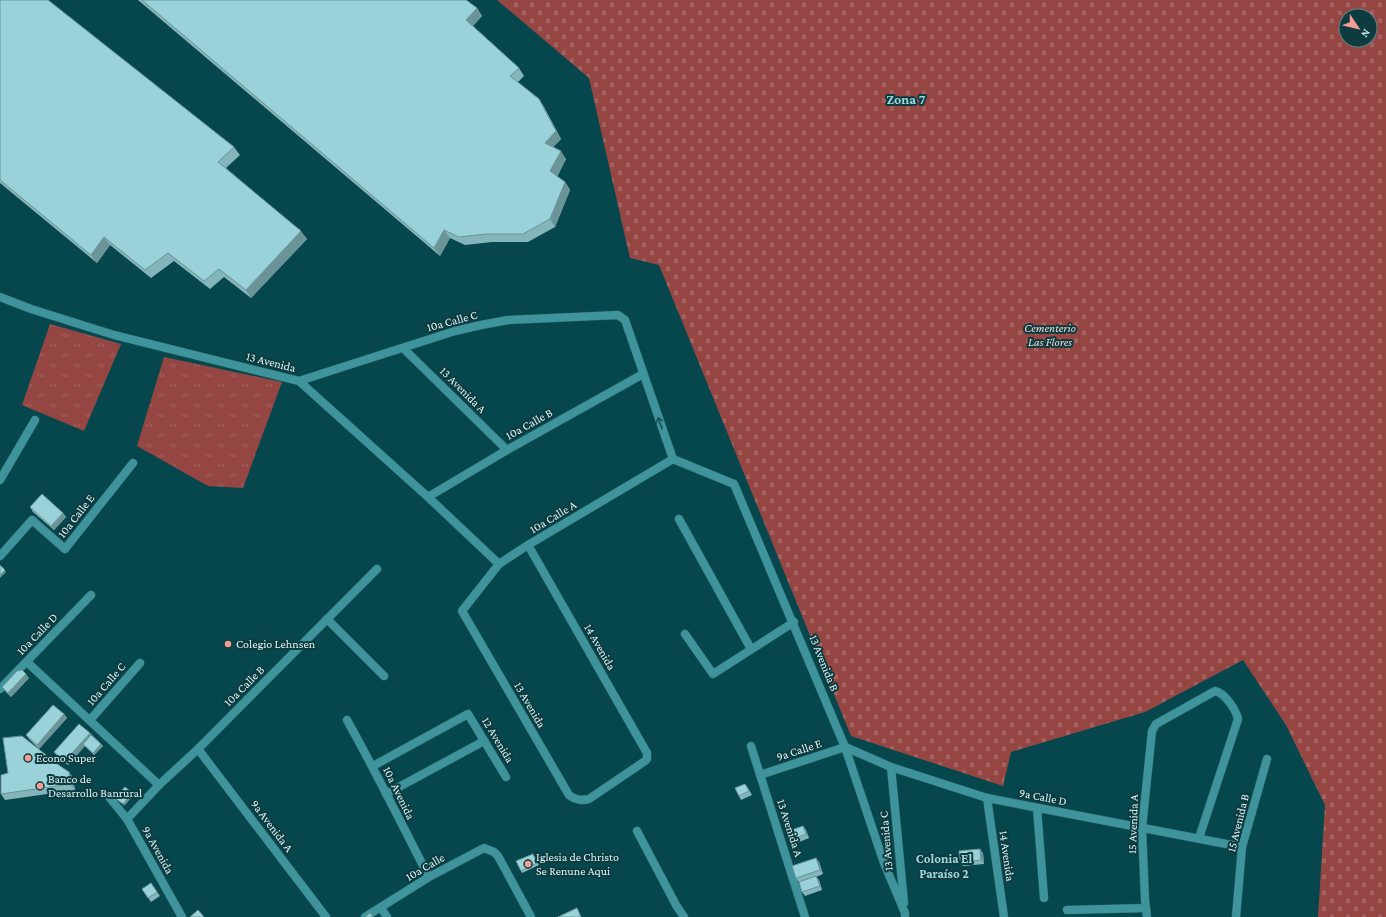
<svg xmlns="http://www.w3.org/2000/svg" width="1386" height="917" viewBox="0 0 1386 917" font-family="'Crimson Pro',serif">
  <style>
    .cemetery { fill: url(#cemetery-stones); fill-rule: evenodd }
    .park { fill: url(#park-tufts) }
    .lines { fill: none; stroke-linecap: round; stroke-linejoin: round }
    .minor-casing { stroke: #2b666b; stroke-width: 9 }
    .minor { stroke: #3f949c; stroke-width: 8 }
    .wall { fill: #84b5bb }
    .shaded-wall { fill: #6b9498 }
    .building { fill: #99d3d9; stroke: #6b9498 }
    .oneway { stroke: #184d52 }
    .poi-dot { fill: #f59c95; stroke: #0e3b3f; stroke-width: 1.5 }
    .labels { text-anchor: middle; stroke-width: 4; stroke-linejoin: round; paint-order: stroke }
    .street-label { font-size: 12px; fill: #d6f2f5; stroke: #0e3b3f }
    .park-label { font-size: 12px; font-style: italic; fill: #efd4d2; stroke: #0e3b3f }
    .poi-label { font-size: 12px; fill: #d6f2f5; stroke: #0e3b3f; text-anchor: start }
    .neighbourhood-label { font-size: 13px; font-weight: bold; fill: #9dd6dd; stroke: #0e3b3f }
    .quarter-label { font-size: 14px; font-weight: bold; fill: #9dd6dd; stroke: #0e3b3f }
  </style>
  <defs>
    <pattern id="cemetery-stones" width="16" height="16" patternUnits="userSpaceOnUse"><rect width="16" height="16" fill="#954643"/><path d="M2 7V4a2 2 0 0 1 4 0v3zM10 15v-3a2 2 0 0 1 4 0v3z" fill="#a3615f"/></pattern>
    <pattern id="park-tufts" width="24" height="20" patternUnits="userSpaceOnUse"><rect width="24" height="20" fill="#954643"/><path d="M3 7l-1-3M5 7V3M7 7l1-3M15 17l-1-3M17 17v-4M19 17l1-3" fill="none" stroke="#a3615f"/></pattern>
  </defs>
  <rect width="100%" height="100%" fill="#06474d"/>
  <path class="cemetery" d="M497 0H1386V917H1318L1325 805 1286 725 1243 660 1145 712 1011 752 1003 786 851 736 659 265 630 258 589 78ZM1346 16H1370V40H1346Z"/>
  <g class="park">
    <path d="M50 324 121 344 84 431 22 405Z"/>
    <path d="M164 357 282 382 243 488 208 486 137 446Z"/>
  </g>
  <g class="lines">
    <g class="minor-casing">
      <g id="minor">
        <path d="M0 297 31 309 114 335 299 381 428 497 499 564"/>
        <path d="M403 348 507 450"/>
        <path d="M299 381 455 331 481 325 508 320 618 315 625 320 673 459"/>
        <path d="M673 459 734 484 845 747 884 863 905 913V917"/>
        <path d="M0 480 35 420"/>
        <path d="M428 497 507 450 643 374"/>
        <path d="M679 519 751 649"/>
        <path d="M528 545 647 753V759L645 761 589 799C581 801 575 800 569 795L462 611 499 564 528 545 673 459"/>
        <path d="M0 556 32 520 65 549 133 463"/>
        <path d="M327 619 384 676"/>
        <path d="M685 634 713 674 794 622"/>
        <path d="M27 662 159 785"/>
        <path d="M0 689 91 595"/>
        <path d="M90 720 140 663"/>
        <path d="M347 720C376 772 402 825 429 877"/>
        <path d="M751 746 805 917"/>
        <path d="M198 749 326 917"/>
        <path d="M373 766 468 714 506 777"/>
        <path d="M891 767 904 903"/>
        <path d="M760 775 845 747 891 767 987 798 1242 847"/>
        <path d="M386 794 484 741"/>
        <path d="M109 797 127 819 182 917"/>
        <path d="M987 798 1004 917"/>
        <path d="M1037 808 1044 898"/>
        <path d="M127 819 159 785 198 749 377 569"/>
        <path d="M637 831 676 905 684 917"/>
        <path d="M381 908 387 917"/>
        <path d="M1067 910 1146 908"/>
        <path d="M365 917 429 877 484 848 494 852 498 856 531 917"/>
        <path d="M1147 917 1145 900 1142 828 1152 731 1156 724 1215 691C1225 693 1236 710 1238 719L1199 838"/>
        <path d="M1236 917 1242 847 1267 759"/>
      </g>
    </g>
    <use href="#minor" class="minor"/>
  </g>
  <g class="wall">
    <path d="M0 0 234 147 240 155 226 168 307 239 251 298 224 277 210 289 174 261 151 278 110 245 97 263 0 183Z"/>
    <path d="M138 0H466L477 8 482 16 473 26 519 68 524 76 518 82 539 99 544 107 561 139 553 147 566 159 557 177 565 182 570 190 555 227 528 242H492L465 245 450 238 440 256Z"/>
    <path d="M30 507 63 513 66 517 54 530 33 512Z"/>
    <path d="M29 678 11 697 5 691 2 687Z"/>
    <path d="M64 714 67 718 39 749 29 739 26 735Z"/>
    <path d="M90 733 103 746 94 755 85 746 68 765 57 756 54 752Z"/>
    <path d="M69 772 73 778 75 790 5 800 1 794Z"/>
    <path d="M745 784 748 788 752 795 741 800 739 796Z"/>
    <path d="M803 826 806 830 809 838 792 845 789 841Z"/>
    <path d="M983 853 984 864 963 866 960 862Z"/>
    <path d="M534 856 539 865 522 873 521 871Z"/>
    <path d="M816 858 819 862 823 874 816 877 819 880 822 890 805 896 802 892 799 882 796 878Z"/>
    <path d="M151 883 160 896 151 902 142 889Z"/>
  </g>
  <g class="shaded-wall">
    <path d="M477 8 482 16 471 28 466 20Z"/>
    <path d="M539 99 544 107 561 139 550 151 545 143Z"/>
    <path d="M561 151 566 159 555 179 550 171Z"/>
    <path d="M565 182 570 190 555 227 550 219Z"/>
    <path d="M444 230 450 238 440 256 434 248Z"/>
    <path d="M301 231 307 239 251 298 246 290Z"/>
    <path d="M104 237 110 245 97 263 91 255Z"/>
    <path d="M63 513 66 517 54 530 51 526Z"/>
    <path d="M5 570 6 572 0 578V575Z"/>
    <path d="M26 674 29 678 11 697 8 693Z"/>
    <path d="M64 714 67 718 39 749 37 745Z"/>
    <path d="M90 733 93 737 83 744 85 746 68 765 65 761Z"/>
    <path d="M101 744 103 746 94 755 93 753Z"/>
    <path d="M69 772 73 778 75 790 70 784Z"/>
    <path d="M132 793 134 795 124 806 123 804Z"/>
    <path d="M803 826 806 830 809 838 806 834Z"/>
    <path d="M980 849 983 853 984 864 981 860Z"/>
    <path d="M816 858 819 862 823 874 820 870Z"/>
    <path d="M816 876 819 880 822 890 820 886Z"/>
  </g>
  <g class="building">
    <path d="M0 0H48L234 147 218 162 301 231 246 290 219 269 204 281 168 253 145 270 104 237 91 255 0 180Z"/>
    <path d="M142 0H466L477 8 466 20 519 68 510 76 539 99 556 131 545 143 561 151 550 171 565 182 550 219 523 234H486L459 237 444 230 434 248Z"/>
    <path d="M42 494 63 513 51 526 30 507Z"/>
    <path d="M0 565 5 570 0 575Z"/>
    <path d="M22 670 26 674 8 693 2 687 17 671Z"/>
    <path d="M53 705 64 714 37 745 26 735Z"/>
    <path d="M79 724 90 733 65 761 54 752Z"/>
    <path d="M91 735 101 744 93 753 83 744Z"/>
    <path d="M22 736 60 766 69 772 70 784 1 794V775L8 773 3 738Z"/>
    <path d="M745 784 749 791 739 796 735 788Z"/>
    <path d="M125 787 132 793 123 804 115 798Z"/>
    <path d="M803 826 806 834 789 841 786 832Z"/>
    <path d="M980 849 981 860 960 862 959 851Z"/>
    <path d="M533 854 537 863 521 871 516 861Z"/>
    <path d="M816 858 820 870 796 878 792 866Z"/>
    <path d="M816 876 820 886 802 892 799 882Z"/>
    <path d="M151 883 157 892 148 898 142 889Z"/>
    <path d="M577 908 581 917H558Z"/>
    <path d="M198 910 204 917H190Z"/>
    <path d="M370 913 373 917H365Z"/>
  </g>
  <defs><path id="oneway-shaft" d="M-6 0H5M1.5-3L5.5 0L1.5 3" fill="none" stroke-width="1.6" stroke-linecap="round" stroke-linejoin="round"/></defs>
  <use class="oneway" href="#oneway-shaft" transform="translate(660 423) rotate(-110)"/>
  <g class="poi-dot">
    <circle cx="228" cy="644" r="4"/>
    <circle cx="28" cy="758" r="4"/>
    <circle cx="40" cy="786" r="4"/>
    <circle cx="528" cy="864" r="4"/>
  </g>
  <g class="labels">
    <g class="street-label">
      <text transform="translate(452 321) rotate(-15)" y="4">10a Calle C</text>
      <text transform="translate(271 362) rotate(14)" y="4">13 Avenida</text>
      <text transform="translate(463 390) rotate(45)" y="4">13 Avenida A</text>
      <text transform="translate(529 424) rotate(-29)" y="4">10a Calle B</text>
      <text transform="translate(76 516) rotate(-52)" y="4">10a Calle E</text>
      <text transform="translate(553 517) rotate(-31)" y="4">10a Calle A</text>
      <text transform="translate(37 634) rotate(-46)" y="4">10a Calle D</text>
      <text transform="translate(600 647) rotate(60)" y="4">14 Avenida</text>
      <text transform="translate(824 663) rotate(68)" y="4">13 Avenida B</text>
      <text transform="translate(106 684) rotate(-49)" y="4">10a Calle C</text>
      <text transform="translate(244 686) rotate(-45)" y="4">10a Calle B</text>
      <text transform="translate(530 705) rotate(60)" y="4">13 Avenida</text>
      <text transform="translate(498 740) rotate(59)" y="4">12 Avenida</text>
      <text transform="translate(799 750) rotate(-18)" y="4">9a Calle E</text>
      <text transform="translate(399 793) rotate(64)" y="4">10a Avenida</text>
      <text transform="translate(1043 797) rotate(11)" y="4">9a Calle D</text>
      <text transform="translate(1238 823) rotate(-76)" y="4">15 Avenida B</text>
      <text transform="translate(1133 824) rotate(-88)" y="4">15 Avenida A</text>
      <text transform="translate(272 826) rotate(53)" y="4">9a Avenida A</text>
      <text transform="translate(790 828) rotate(72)" y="4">13 Avenida A</text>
      <text transform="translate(886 841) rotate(-95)" y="4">13 Avenida C</text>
      <text transform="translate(158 850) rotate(61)" y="4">9a Avenida</text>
      <text transform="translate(1007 856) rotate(82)" y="4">14 Avenida</text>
      <text transform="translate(425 867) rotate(-30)" y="4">10a Calle</text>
    </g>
    <g class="park-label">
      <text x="1050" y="332">Cementerio<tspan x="1050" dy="14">Las Flores</tspan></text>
    </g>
    <g class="poi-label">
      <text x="236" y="648">Colegio Lehnsen</text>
      <text x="36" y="762">Econo Super</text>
      <text x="48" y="783">Banco de<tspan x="48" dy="14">Desarrollo Banrural</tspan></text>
      <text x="536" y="861">Iglesia de Christo<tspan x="536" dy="14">Se Renune Aqui</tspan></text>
    </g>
    <g class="neighbourhood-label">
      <text x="944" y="863">Colonia El<tspan x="944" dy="15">Paraíso 2</tspan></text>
    </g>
    <g class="quarter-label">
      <text x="906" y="104">Zona 7</text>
    </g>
  </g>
  <g transform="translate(1358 28) rotate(125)"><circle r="19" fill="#0e3b3f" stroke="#5e8488"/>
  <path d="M0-3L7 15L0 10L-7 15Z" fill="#f59c95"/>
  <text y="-6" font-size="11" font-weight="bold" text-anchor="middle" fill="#d6f2f5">N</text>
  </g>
</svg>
